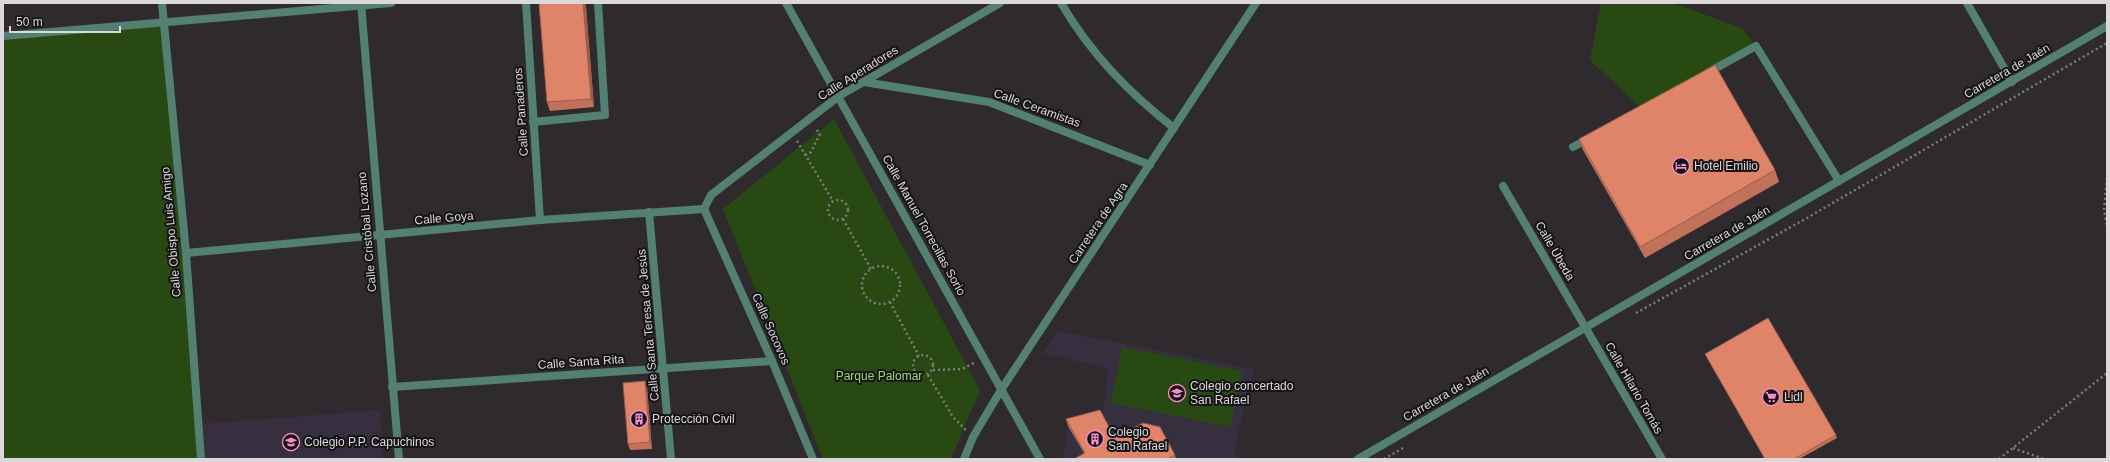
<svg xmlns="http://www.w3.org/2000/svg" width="2110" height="462" viewBox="0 0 2110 462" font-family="Helvetica,sans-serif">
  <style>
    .education { fill: #352f40 }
    .green { fill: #294913 }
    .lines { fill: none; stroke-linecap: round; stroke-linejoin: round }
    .path { stroke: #7f7b7f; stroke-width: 2.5; stroke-dasharray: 2 3; stroke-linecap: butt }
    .pedestrian { stroke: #548071; stroke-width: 8 }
    .minor { stroke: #548071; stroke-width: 8 }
    .tertiary { stroke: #548071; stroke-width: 8 }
    .wall { fill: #c1725a }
    .shaded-wall { fill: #9d5c4a }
    .building { fill: #e08469; stroke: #9d5c4a }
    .labels { text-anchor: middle; stroke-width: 4; stroke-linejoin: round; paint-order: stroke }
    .street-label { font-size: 12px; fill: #dbd8db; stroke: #151315 }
    .poi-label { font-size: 12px; fill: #dbd8db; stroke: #151315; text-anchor: start }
    .park-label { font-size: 12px; fill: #99dc74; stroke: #151315 }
  </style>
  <rect width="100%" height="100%" fill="#2e2a2e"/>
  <g class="education">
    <path d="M1057 331 1254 369 1234 450 1238 459H1062L1068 426 1102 417 1108 369 1043 353Z"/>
    <path d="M380 410 383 459H202L199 424Z"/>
  </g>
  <g class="green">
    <path d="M1601 3H1672L1742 28 1756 46 1642 109 1590 60Z"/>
    <path d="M164 22 201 459H3V36Z"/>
    <path d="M834 119 980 390 951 459H823L723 209Z"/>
    <path d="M1122 347 1242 371 1230 427 1111 403Z"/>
  </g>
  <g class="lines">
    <g class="path">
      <path d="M797 141 833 201"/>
      <path d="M805 155 811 152 820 134 815 128"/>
      <path d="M2107 178 2104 210 2107 227"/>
      <circle cx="838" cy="210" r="10"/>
      <path d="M843 219 871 269"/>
      <circle cx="881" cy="285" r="19"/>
      <path d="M890 302 919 356"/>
      <path d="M1636 313 1807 218 2107 43"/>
      <circle cx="923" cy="365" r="10"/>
      <path d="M933 370 962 369 974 363"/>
      <path d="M928 375 953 417 966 430"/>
      <path d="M2013 448 2044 459"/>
      <path d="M1384 459 1403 448"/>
      <path d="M1999 459 2107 373"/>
    </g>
    <path class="pedestrian" d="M533 122 605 115 598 3"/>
    <g class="minor">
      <path d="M162 3 186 253 201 459"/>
      <path d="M361 3 399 459"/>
      <path d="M526 3 540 220"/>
      <path d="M786 3 1040 459"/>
      <path d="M1061 3C1091 54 1128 92 1174 128"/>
      <path d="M1967 3 2012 82"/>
      <path d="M3 36 391 3"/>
      <path d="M1707 73 1756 46 1839 181"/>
      <path d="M864 82 989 102 1150 165"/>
      <path d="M1573 147 1590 138"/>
      <path d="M1503 186 1662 459"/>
      <path d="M704 209 711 195 839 96 1000 3"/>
      <path d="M704 209 772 361 813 459"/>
      <path d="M649 212 671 459"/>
      <path d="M186 253 540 220 704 209"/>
      <path d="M392 387 772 361"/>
      <path d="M1358 459 2107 26"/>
    </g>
    <path class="tertiary" d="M964 459 973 437 1001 390 1256 3"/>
  </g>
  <g class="wall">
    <path d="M539 3H585L586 7 594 107 550 111 547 102Z"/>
    <path d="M1579 139 1775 170 1779 182 1645 258 1583 150Z"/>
    <path d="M1705 354 1836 435 1837 438 1799 459H1765Z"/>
    <path d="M647 388 652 449 630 450 628 444Z"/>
    <path d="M1066 419 1115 438 1175 455 1176 459H1074L1084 453 1068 426Z"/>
  </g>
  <g class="shaded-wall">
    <path d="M583 3H585L586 7 594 107 591 99Z"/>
    <path d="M645 381 647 388 652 449 650 442Z"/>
  </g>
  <g class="building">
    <path d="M539 3H583L591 99 547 102Z"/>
    <path d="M1715 65 1775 170 1640 247 1579 139Z"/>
    <path d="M1768 318 1836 435 1794 459H1765L1705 354Z"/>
    <path d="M645 381 650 442 628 444 623 383Z"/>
    <path d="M1100 410 1115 438 1143 423 1160 427 1175 455 1167 459H1074L1085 453 1066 419Z"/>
  </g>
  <defs>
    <g id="hotel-ring" transform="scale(0.9)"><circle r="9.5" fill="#151315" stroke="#f98fc9" stroke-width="1.5"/><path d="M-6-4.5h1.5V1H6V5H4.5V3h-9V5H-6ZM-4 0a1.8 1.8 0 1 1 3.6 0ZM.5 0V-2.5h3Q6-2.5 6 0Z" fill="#f98fc9"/></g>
    <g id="school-ring" transform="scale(0.9)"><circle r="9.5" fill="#151315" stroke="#f98fc9" stroke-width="1.5"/><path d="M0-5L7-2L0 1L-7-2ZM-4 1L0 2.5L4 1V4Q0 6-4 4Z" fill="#f98fc9"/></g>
    <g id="supermarket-ring" transform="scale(0.9)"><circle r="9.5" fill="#151315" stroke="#f98fc9" stroke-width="1.5"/><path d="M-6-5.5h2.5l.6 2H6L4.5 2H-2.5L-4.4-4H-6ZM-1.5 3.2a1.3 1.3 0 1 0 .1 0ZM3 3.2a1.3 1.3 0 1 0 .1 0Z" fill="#f98fc9"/></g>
    <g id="building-ring" transform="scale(0.9)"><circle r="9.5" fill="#151315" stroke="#f98fc9" stroke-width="1.5"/><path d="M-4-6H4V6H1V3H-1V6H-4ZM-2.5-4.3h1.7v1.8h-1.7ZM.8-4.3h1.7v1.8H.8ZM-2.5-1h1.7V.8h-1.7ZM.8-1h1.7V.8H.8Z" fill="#f98fc9"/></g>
  </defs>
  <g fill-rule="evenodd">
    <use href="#hotel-ring" x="1681" y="166"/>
    <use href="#school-ring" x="1177" y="393"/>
    <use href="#supermarket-ring" x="1771" y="397"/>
    <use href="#building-ring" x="639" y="419"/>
    <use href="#building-ring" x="1095" y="439"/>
    <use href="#school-ring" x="291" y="442"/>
  </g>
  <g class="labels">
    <g class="street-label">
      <text transform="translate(2007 71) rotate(-30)" y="4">Carretera de Jaén</text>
      <text transform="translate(858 73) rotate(-32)" y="4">Calle Aperadores</text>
      <text transform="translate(1037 108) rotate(20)" y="4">Calle Ceramistas</text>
      <text transform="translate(521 112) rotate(-94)" y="4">Calle Panaderos</text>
      <text transform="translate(444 218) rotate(-5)" y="4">Calle Goya</text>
      <text transform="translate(1098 223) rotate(-56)" y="4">Carretera de Agra</text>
      <text transform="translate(924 225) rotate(61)" y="4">Calle Manuel Torrecillas Sorio</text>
      <text transform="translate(171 232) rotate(-95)" y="4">Calle Obispo Luis Amigo</text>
      <text transform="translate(367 232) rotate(-95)" y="4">Calle Cristóbal Lozano</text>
      <text transform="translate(1727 233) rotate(-30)" y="4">Carretera de Jaén</text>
      <text transform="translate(1555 251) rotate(60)" y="4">Calle Úbeda</text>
      <text transform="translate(648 325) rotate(-95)" y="4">Calle Santa Teresa de Jesús</text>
      <text transform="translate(771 329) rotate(66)" y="4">Calle Socovos</text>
      <text transform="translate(581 362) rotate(-4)" y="4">Calle Santa Rita</text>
      <text transform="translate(1634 388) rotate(60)" y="4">Calle Hilario Tomás</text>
      <text transform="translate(1446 394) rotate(-30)" y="4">Carretera de Jaén</text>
    </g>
    <g class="poi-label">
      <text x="1694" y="170">Hotel Emilio</text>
      <text x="1190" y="390">Colegio concertado<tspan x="1190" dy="14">San Rafael</tspan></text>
      <text x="1784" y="401">Lidl</text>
      <text x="652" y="423">Protección Civil</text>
      <text x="1108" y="436">Colegio<tspan x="1108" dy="14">San Rafael</tspan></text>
      <text x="304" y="446">Colegio P.P. Capuchinos</text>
    </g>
    <g class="park-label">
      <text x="879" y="380">Parque Palomar</text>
    </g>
  </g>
  <rect width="2110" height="462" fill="none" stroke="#dbd8db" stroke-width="8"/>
  <path d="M10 26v6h110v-6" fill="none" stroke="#dbd8db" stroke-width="2"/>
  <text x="16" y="26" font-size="12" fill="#dbd8db" stroke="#151315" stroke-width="3" paint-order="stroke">50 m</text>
</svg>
